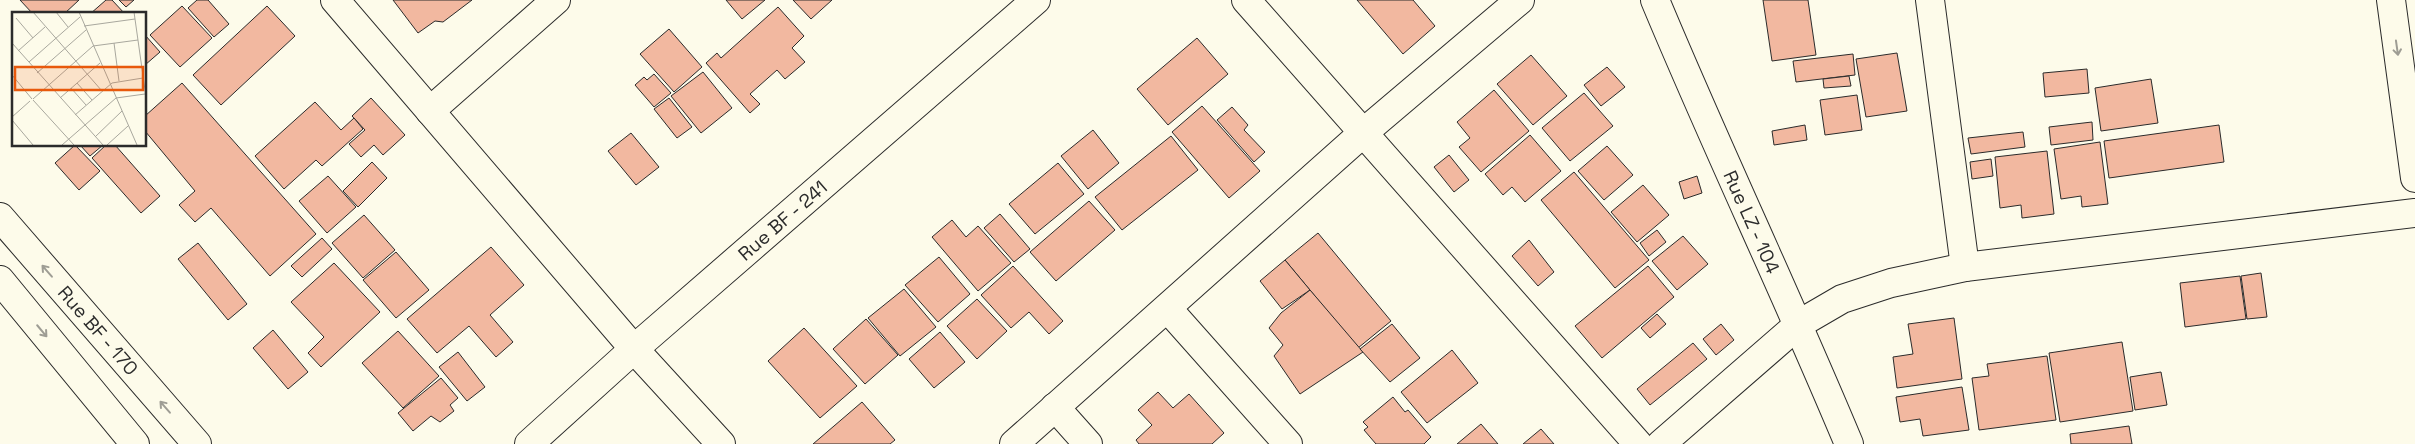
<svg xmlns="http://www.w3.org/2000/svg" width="2415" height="444" viewBox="0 0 2415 444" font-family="'Space Grotesk',sans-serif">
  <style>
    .building { fill: #f2b8a0; stroke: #2b2b2b }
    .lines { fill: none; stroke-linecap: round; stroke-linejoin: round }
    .minor-casing { stroke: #2b2b2b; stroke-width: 30 }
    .major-casing { stroke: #2b2b2b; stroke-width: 30 }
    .minor { stroke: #fdfbea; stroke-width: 28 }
    .major { stroke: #fdfbea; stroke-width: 28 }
    .oneway { stroke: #9e9d94 }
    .labels { text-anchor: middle; stroke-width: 4; stroke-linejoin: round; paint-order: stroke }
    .street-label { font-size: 19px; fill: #2b2b2b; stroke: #fdfbea }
    .inset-road { fill: none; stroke: #a9a89e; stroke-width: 1 }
    .view { fill: #e8590c; fill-opacity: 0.15; stroke: #e8590c; stroke-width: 2.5 }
    .inset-edge { fill: none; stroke: #2b2b2b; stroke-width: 2.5 }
  </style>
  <rect width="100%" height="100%" fill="#fdfbea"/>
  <g class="building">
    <path d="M20 0H79L64 14H33Z"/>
    <path d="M106 0H112L125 14H90Z"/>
    <path d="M119 0H134L126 7Z"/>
    <path d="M197 0H208L229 24 214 37 188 8Z"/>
    <path d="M393 0H472L443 22 435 21 418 33Z"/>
    <path d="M726 0H765L742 19Z"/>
    <path d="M793 0H832L811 19Z"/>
    <path d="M1357 0H1413L1435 26 1403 54Z"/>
    <path d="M1763 0H1808L1816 55 1772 61Z"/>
    <path d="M182 6 212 38 180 67 150 35Z"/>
    <path d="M267 6 295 36 221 105 193 75Z"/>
    <path d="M778 7 804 36 792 48 805 62 785 79 777 70 750 94 760 104 750 113 706 63 717 53 721 58Z"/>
    <path d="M669 29 702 67 674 92 640 54Z"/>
    <path d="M145 35 160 52 145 65Z"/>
    <path d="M1197 38 1228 74 1168 125 1137 89Z"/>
    <path d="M1897 53 1907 111 1866 117 1856 59Z"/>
    <path d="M1853 54 1855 75 1796 82 1793 61Z"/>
    <path d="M1531 55 1567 96 1533 125 1497 84Z"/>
    <path d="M1607 67 1625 87 1601 106 1584 85Z"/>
    <path d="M2087 69 2089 93 2045 97 2043 73Z"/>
    <path d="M703 72 732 108 701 133 671 96Z"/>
    <path d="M654 74 671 93 654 107 635 85 644 77 647 80Z"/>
    <path d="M1849 76 1851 86 1824 88 1823 79Z"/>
    <path d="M2151 79 2158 123 2101 131 2095 88Z"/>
    <path d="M182 83 316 234 270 276 211 208 195 222 179 205 195 191 145 131V116Z"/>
    <path d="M1494 90 1529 131 1481 172 1459 147 1470 138 1457 122Z"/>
    <path d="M1584 93 1613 126 1570 161 1542 128Z"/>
    <path d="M1857 95 1862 130 1825 135 1820 100Z"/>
    <path d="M371 98 405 135 383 155 374 145 361 157 349 144 365 130 352 116Z"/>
    <path d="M669 98 692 127 677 138 654 109Z"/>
    <path d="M315 102 341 130 354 118 363 129 322 166 316 160 284 189 255 156Z"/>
    <path d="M1202 106 1260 171 1229 198 1172 132Z"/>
    <path d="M1232 107 1248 125 1244 130 1265 152 1254 162 1217 120Z"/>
    <path d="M2092 122 2093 140 2051 145 2049 127Z"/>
    <path d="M1805 125 1807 140 1774 145 1772 131Z"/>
    <path d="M2219 125 2224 162 2109 178 2104 141Z"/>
    <path d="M1093 130 1119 163 1088 189 1061 156Z"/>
    <path d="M2023 132 2025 147 1971 154 1968 138Z"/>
    <path d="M631 133 659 167 636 185 608 151Z"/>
    <path d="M1530 135 1561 171 1525 202 1512 187 1503 195 1485 174Z"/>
    <path d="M1171 136 1198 170 1122 230 1095 197Z"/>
    <path d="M2100 142 2108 204 2082 207 2081 196 2061 199 2054 149Z"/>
    <path d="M75 145 100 171 79 190 55 163Z"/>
    <path d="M80 145H103L90 156Z"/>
    <path d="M106 145H115L160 196 141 213 92 158Z"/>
    <path d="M1607 146 1633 175 1604 200 1578 171Z"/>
    <path d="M2047 151 2054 214 2022 218 2021 205 2000 208 1995 157Z"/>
    <path d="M1449 155 1469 180 1454 192 1434 167Z"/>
    <path d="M1991 159 1993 176 1972 179 1970 162Z"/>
    <path d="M372 162 387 178 358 207 343 191Z"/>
    <path d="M1058 163 1084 194 1035 234 1009 204Z"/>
    <path d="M1574 172 1649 260 1615 288 1541 200Z"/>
    <path d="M328 176 356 207 327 233 299 201Z"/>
    <path d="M1697 176 1702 193 1684 199 1679 182Z"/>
    <path d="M1643 185 1669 215 1637 242 1611 212Z"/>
    <path d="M1089 201 1115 230 1056 281 1030 252Z"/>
    <path d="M1000 214 1030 249 1014 262 984 228Z"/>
    <path d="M364 215 395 250 363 278 332 243Z"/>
    <path d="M952 220 966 237 978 226 1011 263 978 291 932 237Z"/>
    <path d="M1657 230 1666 242 1649 256 1640 243Z"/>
    <path d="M1318 233 1391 321 1358 348 1285 260Z"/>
    <path d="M1683 236 1708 264 1677 290 1652 261Z"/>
    <path d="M322 238 332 249 302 277 291 266Z"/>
    <path d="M1529 240 1554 272 1538 286 1512 256Z"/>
    <path d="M198 243 247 304 228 320 178 259Z"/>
    <path d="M491 247 524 285 490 315 513 342 496 357 469 326 437 353 407 319Z"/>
    <path d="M396 252 429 290 396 318 363 280Z"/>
    <path d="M939 257 970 294 938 322 905 285Z"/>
    <path d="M1285 260 1310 290 1282 309 1260 281Z"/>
    <path d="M334 263 380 312 321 367 308 353 324 337 291 302Z"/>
    <path d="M1013 266 1063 321 1049 334 1029 312 1011 328 981 295Z"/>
    <path d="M1648 266 1674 297 1602 358 1575 326Z"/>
    <path d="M2261 273 2267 317 2247 319 2241 276Z"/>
    <path d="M2240 276 2246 319 2185 327 2180 283Z"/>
    <path d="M904 289 936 327 900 356 868 318Z"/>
    <path d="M1310 290 1363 352 1300 394 1274 356 1283 345 1269 328 1281 313Z"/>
    <path d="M977 299 1007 331 977 359 947 326Z"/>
    <path d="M1657 314 1666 324 1650 338 1641 328Z"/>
    <path d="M1954 318 1962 379 1897 388 1893 357 1913 354 1908 324Z"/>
    <path d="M866 319 898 355 865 384 833 349Z"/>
    <path d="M1392 324 1420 358 1390 382 1360 349Z"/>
    <path d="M1721 324 1734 340 1716 355 1703 339Z"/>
    <path d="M804 328 857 386 820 418 768 361Z"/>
    <path d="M273 330 308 372 288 389 253 348Z"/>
    <path d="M398 331 439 376 403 408 362 363Z"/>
    <path d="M940 332 965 362 934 388 909 359Z"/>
    <path d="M2122 342 2133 411 2060 422 2049 353Z"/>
    <path d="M1693 343 1707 359 1650 405 1637 389Z"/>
    <path d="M1452 350 1478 383 1427 423 1401 392Z"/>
    <path d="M458 352 485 387 467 401 439 367Z"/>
    <path d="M2047 356 2056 420 1979 430 1972 378 1989 376 1987 364Z"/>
    <path d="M2161 372 2167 405 2135 410 2130 377Z"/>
    <path d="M441 378 458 398 450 405 454 411 440 422 431 416 413 431 398 413Z"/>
    <path d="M1962 387 1969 430 1923 436 1920 419 1900 422 1896 397Z"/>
    <path d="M1158 392 1173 408 1189 394 1224 433 1212 444H1139L1136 440 1152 425 1138 410Z"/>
    <path d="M1393 397 1405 412 1408 410 1431 437 1424 444H1376L1364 430 1368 427 1363 422Z"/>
    <path d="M862 402 895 440 890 444H813Z"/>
    <path d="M1481 424 1498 444H1457Z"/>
    <path d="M2129 426 2132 444H2071L2070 434Z"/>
    <path d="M1541 429 1554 444H1523Z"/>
  </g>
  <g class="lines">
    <g class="minor-casing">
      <g id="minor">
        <path d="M335 0 634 349 721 444"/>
        <path d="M1246 0 1638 444"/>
        <path id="s1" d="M1655 0C1717 149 1787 295 1849 444"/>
        <path d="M1930 0 1965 267"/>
        <path d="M430 111 556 0"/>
        <path d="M1168 309 1288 444"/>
        <path d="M1055 407 1088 444"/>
        <path id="s2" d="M529 444 634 349 1036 0"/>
        <path d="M1014 444 1363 133 1520 0"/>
        <path d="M1661 444 1799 324 1842 299 1891 283 1965 267 2415 213"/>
      </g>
    </g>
    <g class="major-casing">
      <g id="major">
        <path d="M2391 0 2415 178"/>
        <path id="s3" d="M0 217 197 444"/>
        <path d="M0 280 135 444"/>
      </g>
    </g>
    <use href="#minor" class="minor"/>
    <use href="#major" class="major"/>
  </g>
  <defs><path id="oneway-shaft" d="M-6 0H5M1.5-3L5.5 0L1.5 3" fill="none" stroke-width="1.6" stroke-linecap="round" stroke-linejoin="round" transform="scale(1.25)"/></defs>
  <g class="oneway">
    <use href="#oneway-shaft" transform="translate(2397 48) rotate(82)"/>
    <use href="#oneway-shaft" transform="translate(47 271) rotate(-131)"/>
    <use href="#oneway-shaft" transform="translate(42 331) rotate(50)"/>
    <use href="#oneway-shaft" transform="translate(165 407) rotate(-131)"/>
  </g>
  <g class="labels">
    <g class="street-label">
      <text dy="7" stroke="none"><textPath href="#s2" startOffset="338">Rue BF - 241</textPath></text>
      <text dy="7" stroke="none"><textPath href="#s1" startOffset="242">Rue LZ - 104</textPath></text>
      <text dy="7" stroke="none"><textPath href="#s3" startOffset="150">Rue BF - 170</textPath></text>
    </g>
  </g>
  <g transform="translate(12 12)">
    <rect width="134" height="134" fill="#fdfbea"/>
    <path class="inset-road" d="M21 0 90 79M44 0 56 15M67 0 125 133M122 0 134 85M4 6 21 26M72 14 123 7M0 31 91 133M102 31 107 69M81 34 126 28M6 39 33 15M17 50 68 5M25 61 74 18M0 63 20 87M65 71 80 88M59 76 74 93M48 86 88 51M21 87 81 34M21 88 62 133M63 103 100 71 131 66M0 105 18 89M0 108 21 133M83 125 110 99M50 133 104 86 133 82M95 133 116 114"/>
    <path class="view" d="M3 55H131V78H3Z"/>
    <rect width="134" height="134" class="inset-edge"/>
  </g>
</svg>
